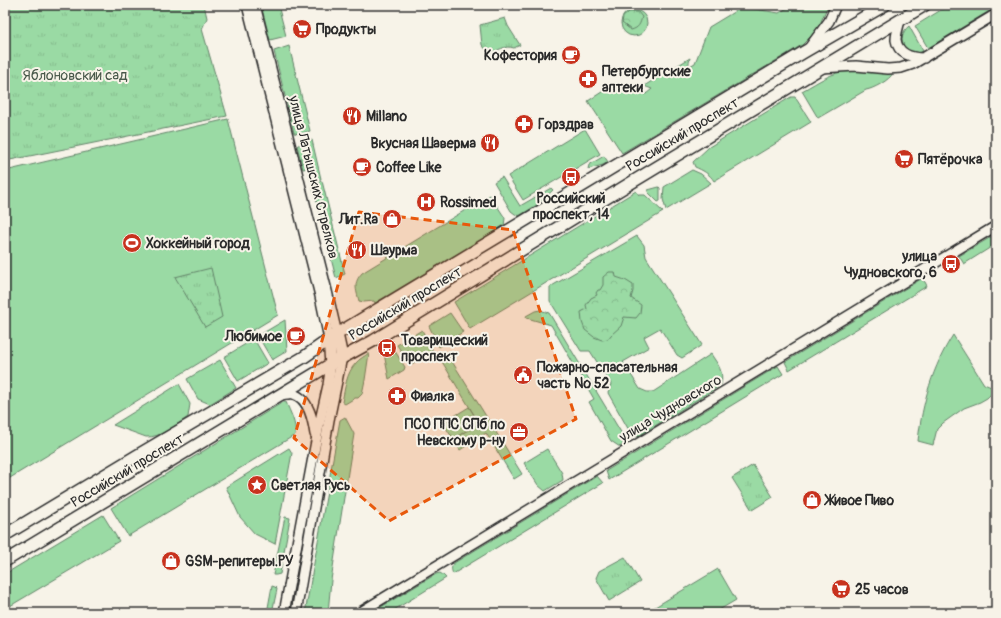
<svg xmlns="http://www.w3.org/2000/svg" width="1001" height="618" viewBox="0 0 1001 618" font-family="Pangolin,sans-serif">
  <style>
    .green { fill: #9adaa4; stroke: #628268 }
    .forest { fill: url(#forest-crowns); stroke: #628268 }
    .park { fill: url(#park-tufts); stroke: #628268 }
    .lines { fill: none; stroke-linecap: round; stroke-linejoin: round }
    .minor-casing { stroke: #2b2b2b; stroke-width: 12 }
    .major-casing { stroke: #2b2b2b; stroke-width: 14 }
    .minor { stroke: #f7f3e8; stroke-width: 9 }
    .major { stroke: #f7f3e8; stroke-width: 11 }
    .marked { fill: #e8590c; fill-opacity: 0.2; stroke: #e8590c; stroke-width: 3; stroke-dasharray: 8 5; stroke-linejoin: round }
    .labels { text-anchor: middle; stroke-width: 4; stroke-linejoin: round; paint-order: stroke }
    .poi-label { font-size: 14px; font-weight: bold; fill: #2b2b2b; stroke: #f7f3e8; text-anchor: start }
    .park-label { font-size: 14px; fill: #475749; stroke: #f7f3e8 }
    .street-label { font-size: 14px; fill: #2b2b2b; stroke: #f7f3e8 }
  </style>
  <defs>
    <pattern id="forest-crowns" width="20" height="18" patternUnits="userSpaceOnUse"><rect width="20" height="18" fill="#9adaa4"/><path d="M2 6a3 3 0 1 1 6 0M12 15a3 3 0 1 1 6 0" fill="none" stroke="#85bb8d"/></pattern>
    <pattern id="park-tufts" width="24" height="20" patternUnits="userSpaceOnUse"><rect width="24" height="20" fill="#9adaa4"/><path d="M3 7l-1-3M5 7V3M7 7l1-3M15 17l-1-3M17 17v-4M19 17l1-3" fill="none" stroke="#85bb8d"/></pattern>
  </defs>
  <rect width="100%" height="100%" fill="#f7f3e8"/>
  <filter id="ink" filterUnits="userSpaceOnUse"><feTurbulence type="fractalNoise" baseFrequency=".025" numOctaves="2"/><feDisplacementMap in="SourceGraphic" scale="8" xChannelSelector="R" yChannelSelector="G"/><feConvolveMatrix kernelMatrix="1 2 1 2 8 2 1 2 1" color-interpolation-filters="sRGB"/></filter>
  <g filter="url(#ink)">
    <g class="green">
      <path d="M261 5H278L286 36 270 40Z"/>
      <path d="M792 5H828L820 24 812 35 802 45 622 153 588 101 611 86 646 94 652 89 644 86 665 73 669 78 673 75 670 70 690 58 688 67 695 63 709 27 742 7 779 13Z"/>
      <path d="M949 5H996V7L928 48 915 26Z"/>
      <circle cx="634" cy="23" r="13"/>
      <path d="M909 26 923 51C906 59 894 38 909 26Z"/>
      <path d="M289 46 310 131 300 134 294 133 274 51Z"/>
      <path d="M850 70 893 73C890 80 873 89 866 90L818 118 802 91C820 81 830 73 850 70Z"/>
      <path d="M791 97H795L811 122 714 181C710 174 702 170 695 167L693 162 709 147Z"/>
      <path d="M228 119 278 315 5 481V171Z"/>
      <path d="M585 129 600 154 523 200 508 176Z"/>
      <path d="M312 140 321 179 311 181 308 168 303 169 297 146 303 142Z"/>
      <path d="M604 156 608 162 603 165 588 169 589 165Z"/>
      <path d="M692 170 701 174 711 183 666 210 663 199 664 187Z"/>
      <path d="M502 177 520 206 551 188 553 190 537 205 519 216 515 214 511 211 494 182Z"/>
      <path d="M322 181 345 274 336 278 312 184Z"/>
      <path d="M659 187 660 188V201L658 202 648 192V190Z"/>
      <path d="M636 191 639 195H645L663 212 470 329 454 302Z"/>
      <path d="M490 195 505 218 504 226 375 303 374 301 364 302 359 301C356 289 353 283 362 273Z"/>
      <path d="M996 234V244L964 264 959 256Z"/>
      <path d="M637 236 644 245 646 257 702 345 682 358 677 355 660 328 644 337 649 347 623 362 640 389 647 392H653L711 354C718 365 724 371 721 385L637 437 630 432 608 393 611 384 590 351H581L550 301V287Z"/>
      <path d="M921 279 925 282 927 286 789 370 785 362Z"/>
      <path d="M540 310 549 313 622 434 624 444 620 447 611 441 589 402 594 399 551 325 527 318 526 316 535 311Z"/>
      <path d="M450 313 463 332 439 347 429 326Z"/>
      <path d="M285 320 287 351 272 360 258 336Z"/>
      <path d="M422 330 433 351 410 365 397 345Z"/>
      <path d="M953 335 984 384 996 389 987 398 980 402 964 408 943 423 937 429 933 445 918 441C922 403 933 366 953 335Z"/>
      <path d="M254 339 268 363 238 381 224 357Z"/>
      <path d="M393 348 403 364 405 367 404 370 389 379 384 354Z"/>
      <path d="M369 353 365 380 362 394 358 398H355L345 404 342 402C345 389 346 373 356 363 359 359 365 356 369 353Z"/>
      <path d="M448 355 522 474 514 479 486 433 460 450 453 439 479 423 441 360Z"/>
      <path d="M220 360 236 388 210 404 198 399 187 379Z"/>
      <path d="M778 366 783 374 609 480 606 471Z"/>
      <path d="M179 384 190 404 188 417C176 425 160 438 146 437L113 425Z"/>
      <path d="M283 402H286C290 412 297 424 295 435L128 536 111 508Z"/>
      <path d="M345 417 354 434 331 580 328 613H305L340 420Z"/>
      <path d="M289 448 292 453 275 544 255 534 240 517 226 487Z"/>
      <path d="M547 449 562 473 563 480 545 491 538 485 524 463Z"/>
      <path d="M597 476 603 483 453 574C451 569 451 567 454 563Z"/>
      <path d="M103 515 119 541 5 609V574Z"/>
      <path d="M285 517 290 518 280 574 276 575H273Z"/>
      <path d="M718 569 736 600 714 613H645Z"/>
      <path d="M440 573 443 575 446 578 389 613H371L436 574Z"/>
      <path d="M272 586 275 587 277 589 272 613H267Z"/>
    </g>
    <g class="forest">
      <path d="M629 12H638L642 17C640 24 639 28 631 30L622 23 623 17Z"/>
      <path d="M609 272H615L616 277 625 280 633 285V291L631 298 641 305 640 313 636 318 624 317 621 326 611 335 608 339 602 340 594 337 585 330 582 322 581 312 587 309 586 305 591 298 597 295 596 293 598 290H600L603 285V277Z"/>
    </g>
    <g class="park">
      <path d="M5 5H204L207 18 202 29 227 116 5 161Z"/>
      <path d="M505 18 508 26 520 45 514 48C505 45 498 50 490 54L482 45 480 25Z"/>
      <path d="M211 268 222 317 205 327 175 277Z"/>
      <path d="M469 407 479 423 453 439 443 423Z"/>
      <path d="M753 465 773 497 752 510 732 478Z"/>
      <path d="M625 557 640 582 609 601 596 578 599 571Z"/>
    </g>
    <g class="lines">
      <g class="minor-casing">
        <g id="minor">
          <path d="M247 5 320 296 329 339"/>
          <path d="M255 5 327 291 337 334"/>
          <path d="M900 20C899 26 896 33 896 40 898 54 912 58 924 58"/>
          <path d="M809 48 829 21 836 5"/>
          <path d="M820 68 856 66 888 69 901 68 913 64 996 14"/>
          <path d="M280 395C284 395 289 393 293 394 309 398 313 421 315 434"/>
          <path d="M284 613 319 425 328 385 331 364"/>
          <path d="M296 613 329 420 342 357"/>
          <path d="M359 613 996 226"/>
        </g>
      </g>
      <g class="major-casing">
        <g id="major">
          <path d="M337 334 342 357"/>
          <path d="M329 339 331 364"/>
          <path d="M5 535 143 452 304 357 337 334 804 52 885 5"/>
          <path d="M5 561 331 364 373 341 634 181 925 5"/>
        </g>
      </g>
      <use href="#minor" class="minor"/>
      <use href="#major" class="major"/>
    </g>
  </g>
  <path class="marked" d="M359 212 513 230 576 419 389 521 294 438Z"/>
  <defs>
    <g id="supermarket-disc" transform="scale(1)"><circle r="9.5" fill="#c8321e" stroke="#f7f3e8"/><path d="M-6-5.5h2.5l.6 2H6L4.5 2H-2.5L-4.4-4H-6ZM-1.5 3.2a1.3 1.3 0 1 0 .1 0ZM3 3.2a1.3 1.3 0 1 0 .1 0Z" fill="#fff"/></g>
    <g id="cafe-disc" transform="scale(1)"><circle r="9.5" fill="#c8321e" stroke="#f7f3e8"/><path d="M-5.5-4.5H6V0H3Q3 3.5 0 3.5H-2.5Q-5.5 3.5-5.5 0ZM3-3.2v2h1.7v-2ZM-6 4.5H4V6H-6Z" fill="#fff"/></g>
    <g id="pharmacy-disc" transform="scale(1)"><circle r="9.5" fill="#c8321e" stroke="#f7f3e8"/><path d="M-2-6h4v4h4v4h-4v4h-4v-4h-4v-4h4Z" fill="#fff"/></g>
    <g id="restaurant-disc" transform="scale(1)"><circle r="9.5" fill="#c8321e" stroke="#f7f3e8"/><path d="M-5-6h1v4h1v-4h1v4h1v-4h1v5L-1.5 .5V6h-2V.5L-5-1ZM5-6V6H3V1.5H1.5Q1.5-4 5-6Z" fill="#fff"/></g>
    <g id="bus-disc" transform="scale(1)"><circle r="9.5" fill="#c8321e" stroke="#f7f3e8"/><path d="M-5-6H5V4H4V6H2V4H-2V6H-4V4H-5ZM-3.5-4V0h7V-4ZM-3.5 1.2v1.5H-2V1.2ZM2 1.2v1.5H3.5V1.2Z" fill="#fff"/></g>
    <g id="hospital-disc" transform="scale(1)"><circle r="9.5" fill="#c8321e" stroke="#f7f3e8"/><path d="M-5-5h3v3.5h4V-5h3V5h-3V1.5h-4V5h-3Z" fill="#fff"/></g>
    <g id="shop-disc" transform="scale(1)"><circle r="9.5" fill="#c8321e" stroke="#f7f3e8"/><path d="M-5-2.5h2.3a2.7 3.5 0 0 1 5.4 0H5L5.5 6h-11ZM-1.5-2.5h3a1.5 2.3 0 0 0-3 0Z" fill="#fff"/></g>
    <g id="stadium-disc" transform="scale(1)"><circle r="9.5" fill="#c8321e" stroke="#f7f3e8"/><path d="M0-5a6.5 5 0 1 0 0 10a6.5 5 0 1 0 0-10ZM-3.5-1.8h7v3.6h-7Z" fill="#fff"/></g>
    <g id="civic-disc" transform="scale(1)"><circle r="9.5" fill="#c8321e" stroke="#f7f3e8"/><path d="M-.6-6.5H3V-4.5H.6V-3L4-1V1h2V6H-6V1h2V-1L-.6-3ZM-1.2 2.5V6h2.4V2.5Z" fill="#fff"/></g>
    <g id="office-disc" transform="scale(1)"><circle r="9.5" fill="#c8321e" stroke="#f7f3e8"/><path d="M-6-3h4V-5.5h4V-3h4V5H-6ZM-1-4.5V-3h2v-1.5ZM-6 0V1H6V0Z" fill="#fff"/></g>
    <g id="sight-disc" transform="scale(1)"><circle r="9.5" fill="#c8321e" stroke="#f7f3e8"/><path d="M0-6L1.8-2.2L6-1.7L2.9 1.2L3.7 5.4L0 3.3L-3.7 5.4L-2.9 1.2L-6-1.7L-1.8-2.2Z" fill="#fff"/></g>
  </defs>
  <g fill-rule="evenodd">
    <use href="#supermarket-disc" x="302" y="29"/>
    <use href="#cafe-disc" x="571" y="55"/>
    <use href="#pharmacy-disc" x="588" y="79"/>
    <use href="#restaurant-disc" x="352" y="116"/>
    <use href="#pharmacy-disc" x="524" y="124"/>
    <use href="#restaurant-disc" x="490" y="143"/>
    <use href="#supermarket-disc" x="904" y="159"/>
    <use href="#cafe-disc" x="362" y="167"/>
    <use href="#bus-disc" x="571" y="177"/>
    <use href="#hospital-disc" x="426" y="202"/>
    <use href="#shop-disc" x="392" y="219"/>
    <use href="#stadium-disc" x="132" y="243"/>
    <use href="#restaurant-disc" x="357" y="250"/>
    <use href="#bus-disc" x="951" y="264"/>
    <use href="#cafe-disc" x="296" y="336"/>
    <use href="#bus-disc" x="387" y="348"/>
    <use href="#civic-disc" x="523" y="375"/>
    <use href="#pharmacy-disc" x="397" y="396"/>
    <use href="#office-disc" x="519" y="432"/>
    <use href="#sight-disc" x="257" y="485"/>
    <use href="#shop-disc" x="812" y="500"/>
    <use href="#shop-disc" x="171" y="561"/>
    <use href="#supermarket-disc" x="841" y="589"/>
  </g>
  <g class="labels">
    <g class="poi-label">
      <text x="316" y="34">Продукты</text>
      <text x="557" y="60" text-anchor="end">Кофестория</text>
      <text x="602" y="76">Петербургские<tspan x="602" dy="16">аптеки</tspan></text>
      <text x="366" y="121">Millano</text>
      <text x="538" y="129">Горздрав</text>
      <text x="476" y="148" text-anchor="end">Вкусная Шаверма</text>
      <text x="918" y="164">Пятёрочка</text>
      <text x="376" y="172">Coffee Like</text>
      <text x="571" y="203" text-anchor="middle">Российский<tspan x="571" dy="16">проспект, 14</tspan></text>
      <text x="440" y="207">Rossimed</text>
      <text x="378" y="224" text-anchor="end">Лит.Ra</text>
      <text x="146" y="248">Хоккейный город</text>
      <text x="371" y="255">Шаурма</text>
      <text x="937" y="261" text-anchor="end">улица<tspan x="937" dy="16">Чудновского, 6</tspan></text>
      <text x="282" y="341" text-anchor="end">Любимое</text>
      <text x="401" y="345">Товарищеский<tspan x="401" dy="16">проспект</tspan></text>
      <text x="537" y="372">Пожарно-спасательная<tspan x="537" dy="16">часть № 52</tspan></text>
      <text x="411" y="401">Фиалка</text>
      <text x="505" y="429" text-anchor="end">ПСО ППС СПб по<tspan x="505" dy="16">Невскому р-ну</tspan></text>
      <text x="271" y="490">Светлая Русь</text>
      <text x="826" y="505">Живое Пиво</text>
      <text x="185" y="566">GSM-репитеры.РУ</text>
      <text x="855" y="594">25 часов</text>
    </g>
    <g class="park-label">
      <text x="75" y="80">Яблоновский сад</text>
    </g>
    <g class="street-label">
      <text transform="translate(682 134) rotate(-31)" y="5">Российский проспект</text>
      <text transform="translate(314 177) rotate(76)" y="5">улица Латышских Стрелков</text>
      <text transform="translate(405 303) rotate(-31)" y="5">Российский проспект</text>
      <text transform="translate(670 408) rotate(-31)" y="5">улица Чудновского</text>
      <text transform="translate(127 470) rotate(-31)" y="5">Российский проспект</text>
    </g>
  </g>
  <rect width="1001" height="618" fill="none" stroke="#f7f3e8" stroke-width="20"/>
  <rect x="10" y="10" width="981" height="598" fill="none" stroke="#2b2b2b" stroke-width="1.5" filter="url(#ink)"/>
</svg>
